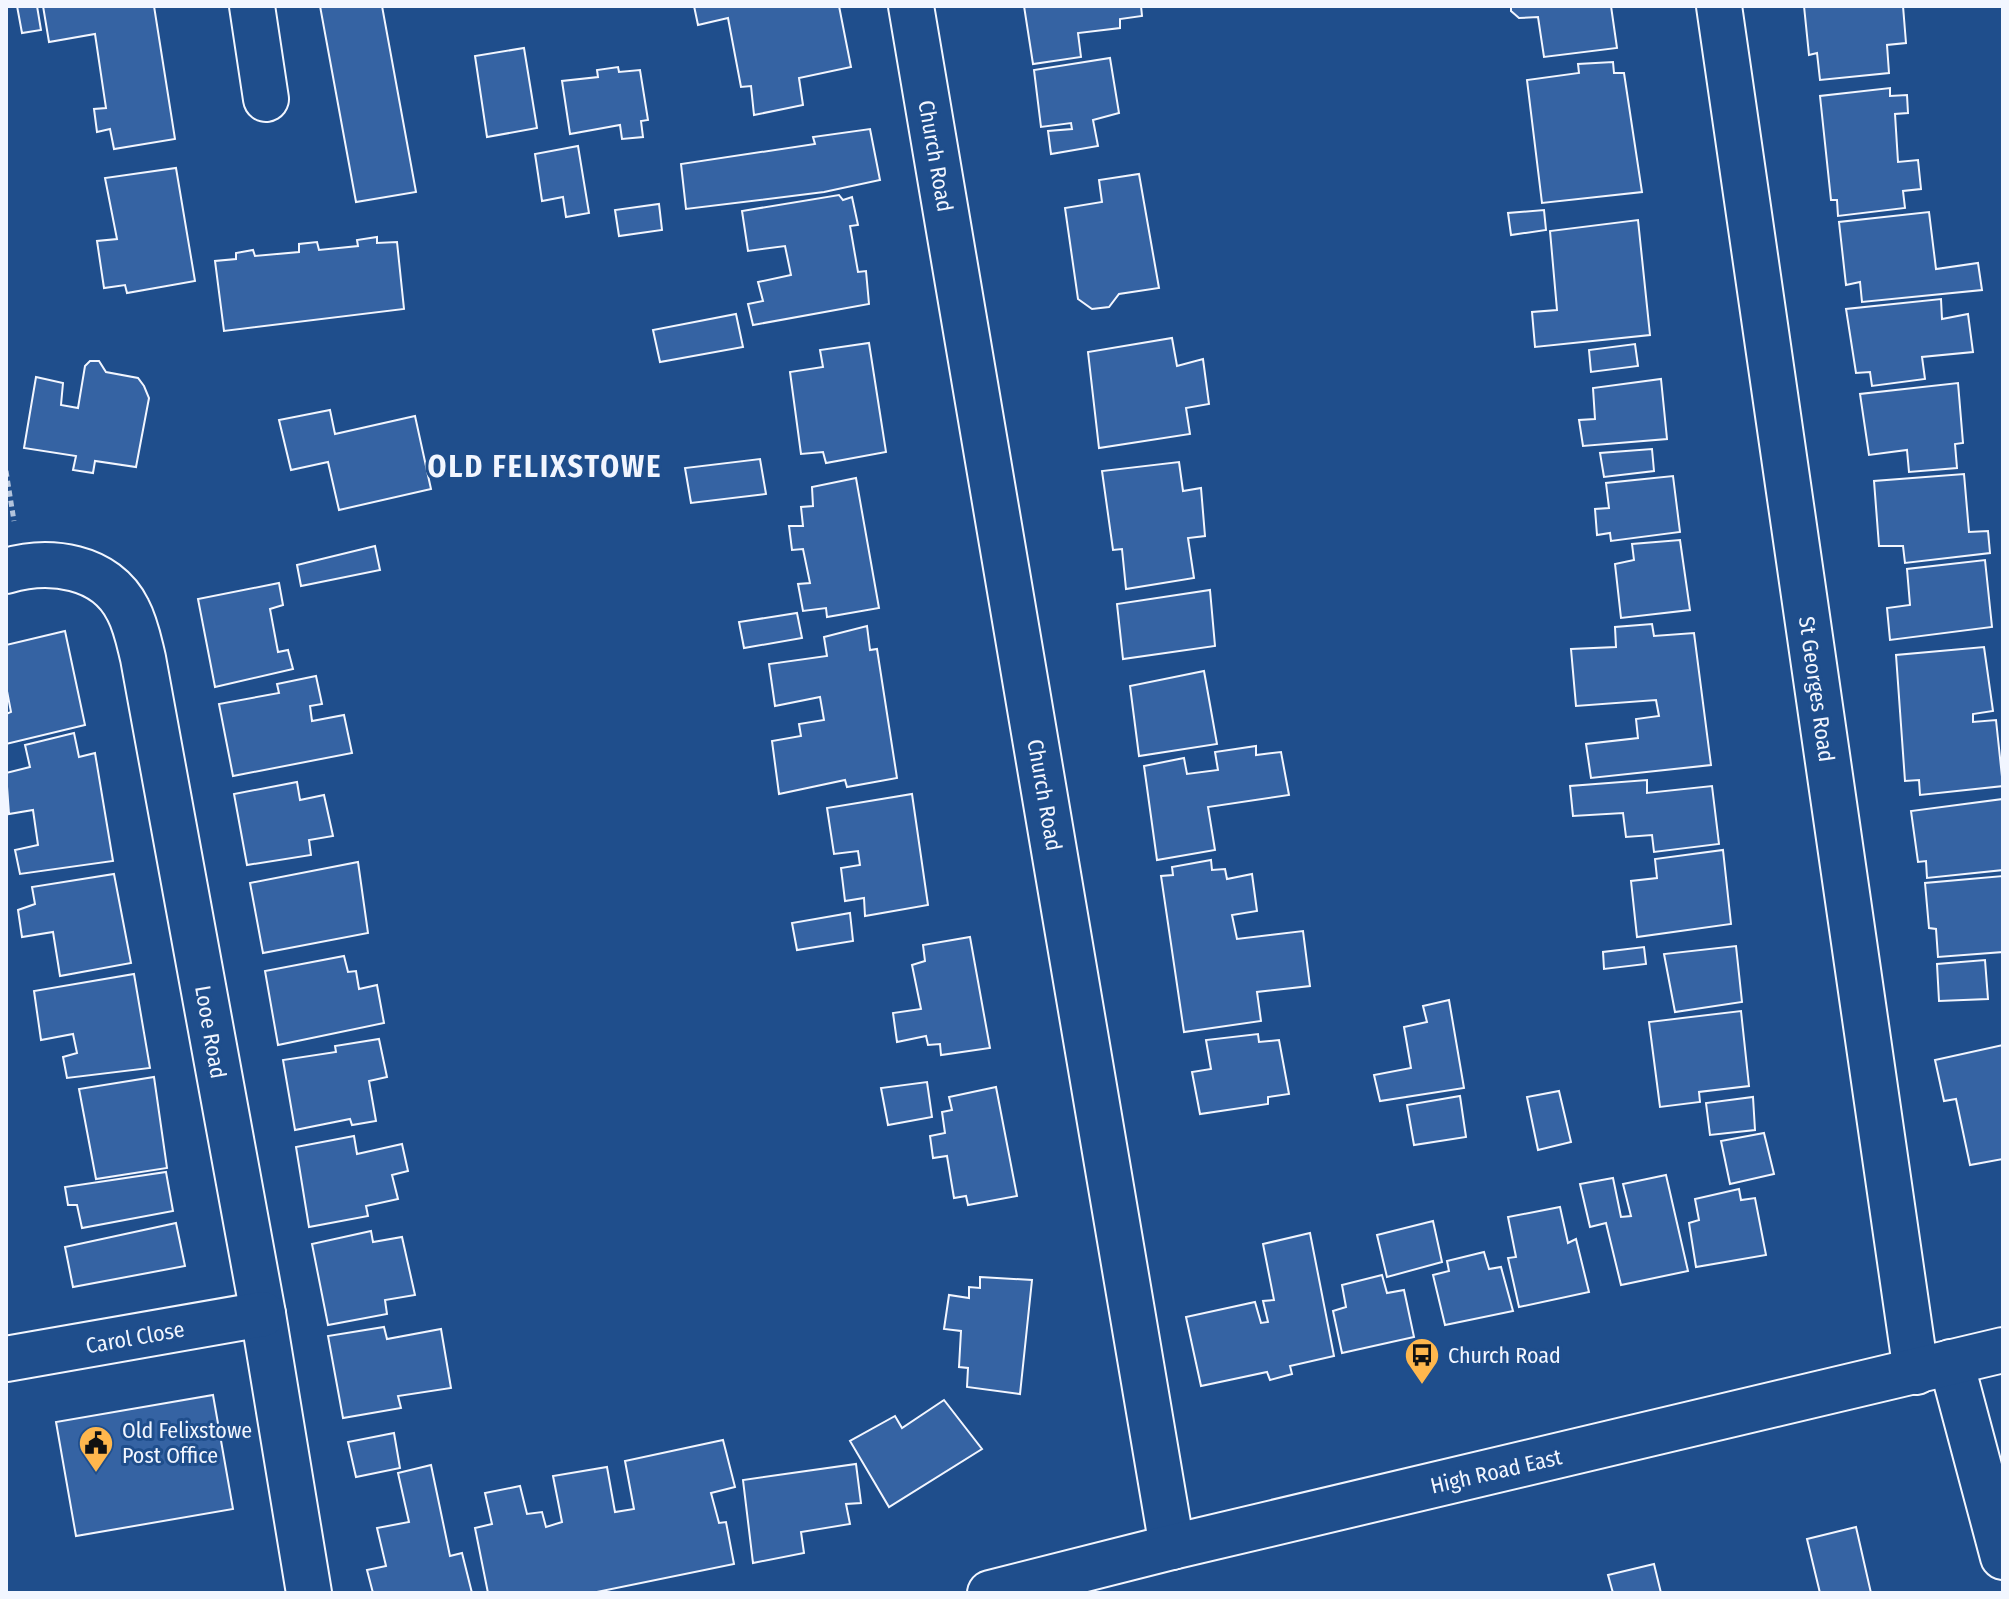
<svg xmlns="http://www.w3.org/2000/svg" width="2009" height="1599" viewBox="0 0 2009 1599" font-family="'Fira Sans Condensed',sans-serif">
  <style>
    .building { fill: #3563a3; stroke: #f2f6ff; stroke-width: 2 }
    .lines { fill: none; stroke-linecap: round; stroke-linejoin: round }
    .street-casing { stroke: #f2f6ff; stroke-width: 48 }
    .secondary-casing { stroke: #f2f6ff; stroke-width: 48 }
    .path { stroke: #b3c4dc; stroke-width: 5; stroke-dasharray: 6 4; stroke-linecap: butt }
    .street { stroke: #1f4e8c; stroke-width: 44 }
    .secondary { stroke: #1f4e8c; stroke-width: 44 }
    .labels { text-anchor: middle; stroke-width: 6; stroke-linejoin: round; paint-order: stroke }
    .street-label { font-size: 22px; fill: #f2f6ff; stroke: #1f4e8c }
    .poi-label { font-size: 22px; fill: #f2f6ff; stroke: #1f4e8c; text-anchor: start }
    .district-label { font-size: 30px; font-weight: bold; letter-spacing: 2px; fill: #f2f6ff; stroke: #1f4e8c }
  </style>
  <rect width="100%" height="100%" fill="#1f4e8c"/>
  <g class="building">
    <path d="M17 6H37L41 30 22 33Z"/>
    <path d="M43 6H154L175 139 114 149 110 129 97 132 94 109 106 108 95 34 49 42Z"/>
    <path d="M320 6H382L416 192 356 202Z"/>
    <path d="M694 6H839L851 67 799 78 803 105 754 115 751 86 741 87 728 18 698 25Z"/>
    <path d="M1024 6H1141L1142 16 1120 19V28L1078 33 1081 57 1033 64Z"/>
    <path d="M1511 6H1611L1617 48 1544 57 1538 17 1519 18 1511 11Z"/>
    <path d="M1804 6H1903L1906 43 1887 45 1889 73 1820 80 1817 53 1809 55Z"/>
    <path d="M524 48 537 128 487 137 475 56Z"/>
    <path d="M1110 58 1119 113 1093 120 1098 146 1051 154 1048 131 1072 129 1071 123 1041 127 1034 70Z"/>
    <path d="M1613 62 1614 73H1624L1642 192 1542 203 1527 80 1579 73 1578 64Z"/>
    <path d="M618 67 619 72 640 70 648 120 641 121 643 137 622 139 620 125 570 134 562 81 598 77 597 70Z"/>
    <path d="M1890 88V96L1907 95 1908 113 1895 114 1898 162 1918 160 1921 189 1903 191 1905 208 1838 216 1837 200H1831L1820 96Z"/>
    <path d="M870 129 880 180 824 192 686 209 681 164 815 144 813 137Z"/>
    <path d="M578 146 589 213 566 217 563 197 542 201 535 154Z"/>
    <path d="M176 168 195 281 127 293 125 285 104 288 97 241 117 239 105 178Z"/>
    <path d="M1139 174 1159 288 1119 294 1109 307 1092 309 1078 299 1065 208 1102 202 1099 180Z"/>
    <path d="M839 195 843 200 852 197 858 225 850 226 858 272 866 271 869 304 753 325 748 304 763 301 758 282 791 275 785 246 748 251 742 211Z"/>
    <path d="M659 204 662 230 619 236 615 210Z"/>
    <path d="M1544 210 1546 230 1511 235 1508 213Z"/>
    <path d="M1929 212 1936 269 1978 263 1982 290 1862 302 1860 282 1846 285 1839 222Z"/>
    <path d="M1638 220 1650 335 1535 347 1532 312 1557 310 1550 231Z"/>
    <path d="M377 237V243L397 242 404 309 224 331 215 261 236 259V253L253 250 255 256 299 252V244L317 242 319 250 358 246 357 240Z"/>
    <path d="M1941 299 1942 319 1968 314 1973 352 1922 357 1925 379 1872 386 1870 372 1856 373 1846 309Z"/>
    <path d="M736 314 743 347 660 362 653 330Z"/>
    <path d="M1172 338 1177 366 1203 359 1209 404 1186 408 1190 434 1099 448 1088 352Z"/>
    <path d="M869 343 886 452 826 463 823 452 801 454 790 372 823 367 820 350Z"/>
    <path d="M1635 344 1638 366 1591 372 1589 350Z"/>
    <path d="M90 361H99L106 372 138 378 144 386 149 398 136 467 95 461 93 473 73 470 76 456 24 448 36 377 63 383 61 405 78 408 85 366Z"/>
    <path d="M1661 379 1667 439 1583 446 1579 420 1595 419 1593 388Z"/>
    <path d="M1958 383 1963 443 1955 444 1957 468 1909 472 1907 450 1869 455 1860 394Z"/>
    <path d="M330 410 335 434 415 416 431 489 339 510 328 462 291 470 279 420Z"/>
    <path d="M1652 449 1654 471 1604 477 1600 453Z"/>
    <path d="M760 459 766 494 691 503 685 468Z"/>
    <path d="M1179 462 1183 491 1201 488 1205 536 1188 538 1194 578 1126 589 1122 549 1113 550 1102 471Z"/>
    <path d="M1964 474 1969 532 1988 531 1990 553 1905 563 1903 546H1879L1874 481Z"/>
    <path d="M1673 476 1680 532 1611 541 1610 533 1597 535 1595 509 1609 508 1606 483Z"/>
    <path d="M856 478 879 608 827 617 826 608 803 611 798 584 810 583 803 549 792 550 789 526H803L801 507 813 506 812 487Z"/>
    <path d="M1680 540 1690 610 1621 618 1615 564 1634 560 1632 544Z"/>
    <path d="M375 546 380 570 301 586 297 565Z"/>
    <path d="M1985 560 1992 627 1890 640 1887 608 1910 605 1907 569Z"/>
    <path d="M279 583 283 605 270 609 278 652 288 650 293 669 215 687 198 599Z"/>
    <path d="M1210 590 1215 646 1123 659 1117 604Z"/>
    <path d="M797 613 802 638 744 648 739 622Z"/>
    <path d="M1652 624 1654 636 1694 633 1711 765 1591 778 1586 744 1638 738 1636 719 1659 716 1656 700 1576 706 1571 649 1616 647 1615 627Z"/>
    <path d="M867 626 870 650 877 649 897 778 847 787 845 780 779 794 772 741 801 736 799 724 824 720 820 697 775 706 769 664 827 656 824 637Z"/>
    <path d="M65 631 85 725 6 744V714L11 712 6 686V645Z"/>
    <path d="M1984 647 1993 711 1973 714V722L1996 720 2003 786 1920 795 1919 780 1905 781 1896 655Z"/>
    <path d="M1204 671 1217 744 1139 756 1130 686Z"/>
    <path d="M316 676 322 704 310 706 312 721 344 715 352 753 233 776 219 704 279 693 277 684Z"/>
    <path d="M74 733 79 757 95 753 113 861 20 874 15 850 38 845 33 810 9 814 6 773 30 767 25 745Z"/>
    <path d="M1256 746V755L1281 752 1289 795 1208 807 1215 850 1157 860 1144 766 1184 758 1187 774 1218 770 1215 752Z"/>
    <path d="M1647 780V793L1712 786 1719 844 1654 852 1652 835 1626 837 1623 813 1573 816 1570 786Z"/>
    <path d="M297 782 300 800 324 795 333 836 309 840 311 855 247 865 234 794Z"/>
    <path d="M912 794 928 905 865 916 864 898 845 901 841 868 860 865 858 851 834 854 827 808Z"/>
    <path d="M2003 799V870L1927 878 1926 861 1918 862 1911 811Z"/>
    <path d="M1723 850 1731 924 1637 937 1631 881 1657 878 1655 859Z"/>
    <path d="M1211 860 1212 870 1225 869 1227 879 1252 874 1257 911 1232 915 1237 939 1303 931 1310 986 1257 992 1261 1021 1184 1032 1161 876 1173 875 1172 867Z"/>
    <path d="M358 862 368 933 263 953 250 883Z"/>
    <path d="M114 874 131 963 60 976 53 932 22 937 18 910 35 904 32 887Z"/>
    <path d="M2003 876V952L1938 957 1936 929 1929 928 1925 883Z"/>
    <path d="M850 913 853 941 797 950 792 923Z"/>
    <path d="M970 937 990 1048 941 1055 940 1044 928 1045 926 1036 897 1042 893 1013 921 1009 912 965 925 961 923 945Z"/>
    <path d="M1736 946 1742 1002 1675 1012 1664 954Z"/>
    <path d="M1644 947 1646 964 1604 969 1603 952Z"/>
    <path d="M344 956 348 972 356 971 359 989 377 985 384 1023 278 1045 265 971Z"/>
    <path d="M1985 960 1988 999 1939 1001 1937 964Z"/>
    <path d="M134 974 150 1068 67 1078 63 1057 77 1053 73 1034 41 1040 34 991Z"/>
    <path d="M1449 1000 1464 1088 1380 1101 1374 1075 1411 1068 1404 1027 1427 1022 1423 1006Z"/>
    <path d="M1741 1011 1749 1086 1699 1092 1700 1102 1660 1107 1649 1022Z"/>
    <path d="M1258 1034 1259 1042 1279 1040 1289 1094 1268 1097V1104L1200 1114 1192 1072 1211 1069 1206 1040Z"/>
    <path d="M379 1039 387 1077 369 1081 376 1121 352 1125 350 1119 295 1130 283 1060 336 1052 335 1046Z"/>
    <path d="M2003 1045V1159L1970 1165 1956 1099 1944 1101 1935 1060Z"/>
    <path d="M154 1077 167 1168 96 1179 79 1089Z"/>
    <path d="M927 1082 932 1117 888 1125 881 1088Z"/>
    <path d="M996 1087 1017 1196 968 1205 966 1196 954 1198 947 1156 933 1158 930 1136 945 1133 942 1112 952 1110 949 1097Z"/>
    <path d="M1559 1091 1571 1142 1538 1150 1527 1097Z"/>
    <path d="M1460 1096 1466 1137 1414 1145 1407 1105Z"/>
    <path d="M1753 1097 1755 1130 1710 1135 1706 1103Z"/>
    <path d="M1764 1133 1774 1174 1730 1184 1721 1141Z"/>
    <path d="M354 1136 357 1154 402 1144 408 1171 392 1175 398 1199 366 1206 368 1216 309 1227 296 1147Z"/>
    <path d="M166 1172 173 1211 82 1228 77 1205H68L65 1187Z"/>
    <path d="M1666 1175 1688 1271 1621 1285 1606 1223 1590 1227 1580 1184 1613 1178 1621 1217 1631 1216 1623 1184Z"/>
    <path d="M1739 1189 1741 1200 1755 1198 1766 1255 1696 1267 1689 1223 1699 1220 1695 1199Z"/>
    <path d="M1560 1207 1568 1243 1576 1239 1589 1292 1519 1307 1508 1258 1516 1257 1508 1217Z"/>
    <path d="M1433 1221 1442 1262 1387 1277 1377 1235Z"/>
    <path d="M176 1223 185 1266 73 1287 65 1247Z"/>
    <path d="M371 1231 373 1242 402 1237 415 1295 385 1300 387 1314 328 1325 312 1244Z"/>
    <path d="M1310 1233 1334 1356 1290 1366 1292 1374 1270 1380 1267 1372 1201 1386 1186 1317 1255 1302 1261 1323 1268 1322 1263 1301 1274 1300 1263 1244Z"/>
    <path d="M1484 1252 1489 1269 1501 1267 1513 1311 1445 1325 1433 1275 1449 1271 1447 1261Z"/>
    <path d="M1382 1275 1387 1293 1404 1290 1414 1337 1342 1353 1333 1311 1346 1307 1342 1285Z"/>
    <path d="M980 1277 1032 1280 1020 1394 967 1387 968 1368 959 1367 961 1331 944 1329 949 1295 969 1298V1287L980 1288Z"/>
    <path d="M384 1327 387 1339 441 1329 451 1388 398 1396 401 1408 343 1418 328 1336Z"/>
    <path d="M213 1395 233 1509 76 1536 56 1422Z"/>
    <path d="M944 1400 982 1449 889 1507 850 1441 895 1416 902 1428Z"/>
    <path d="M394 1433 400 1468 356 1477 348 1442Z"/>
    <path d="M723 1440 735 1487 711 1493 719 1523 726 1522 734 1564 592 1593H488L475 1528 492 1524 485 1493 520 1486 527 1514 542 1512 546 1527 562 1522 553 1476 607 1467 615 1512 634 1509 625 1461Z"/>
    <path d="M856 1464 861 1503 846 1504 850 1524 801 1532 804 1553 753 1563 743 1480Z"/>
    <path d="M431 1465 450 1556 462 1553 472 1593H373L367 1570 386 1566 377 1528 409 1522 398 1473Z"/>
    <path d="M1856 1527 1871 1593H1820L1807 1539Z"/>
    <path d="M1654 1564 1661 1593H1613L1608 1575Z"/>
  </g>
  <g class="lines">
    <g class="street-casing">
      <g id="street">
        <path d="M252 6 266 99"/>
        <path d="M911 6 1172 1547"/>
        <path d="M1719 6 1916 1372"/>
        <path d="M6 571C49 558 106 565 128 610 136 625 139 642 143 658L263 1314 309 1593"/>
        <path d="M6 1359 263 1314"/>
        <path d="M1951 1362 2003 1557"/>
      </g>
    </g>
    <g class="secondary-casing">
      <path id="secondary" d="M990 1593 1172 1547 2003 1350"/>
    </g>
    <path class="path" d="M6 471 14 521"/>
    <use href="#street" class="street"/>
    <use href="#secondary" class="secondary"/>
  </g>
  <defs>
    <g id="bus-pin" transform="scale(1.8)"><path d="M0 17L-7.5 6A9.5 9.5 0 1 1 7.5 6Z" fill="#ffb74d" stroke="#1f4e8c"/><path d="M-5-6H5V4H4V6H2V4H-2V6H-4V4H-5ZM-3.5-4V0h7V-4ZM-3.5 1.2v1.5H-2V1.2ZM2 1.2v1.5H3.5V1.2Z" fill="#111"/></g>
    <g id="civic-pin" transform="scale(1.8)"><path d="M0 17L-7.5 6A9.5 9.5 0 1 1 7.5 6Z" fill="#ffb74d" stroke="#1f4e8c"/><path d="M-.6-6.5H3V-4.5H.6V-3L4-1V1h2V6H-6V1h2V-1L-.6-3ZM-1.2 2.5V6h2.4V2.5Z" fill="#111"/></g>
  </defs>
  <g fill-rule="evenodd">
    <use href="#bus-pin" x="1422" y="1355"/>
    <use href="#civic-pin" x="96" y="1443"/>
  </g>
  <g class="labels">
    <g class="street-label">
      <text transform="translate(936 156) rotate(80)" y="8">Church Road</text>
      <text transform="translate(1817 689) rotate(82)" y="8">St Georges Road</text>
      <text transform="translate(1045 795) rotate(80)" y="8">Church Road</text>
      <text transform="translate(211 1032) rotate(80)" y="8">Looe Road</text>
      <text transform="translate(135 1337) rotate(-10)" y="8">Carol Close</text>
      <text transform="translate(1496 1471) rotate(-13)" y="8">High Road East</text>
    </g>
    <g class="poi-label">
      <text x="1448" y="1363">Church Road</text>
      <text x="122" y="1438">Old Felixstowe<tspan x="122" dy="25">Post Office</tspan></text>
    </g>
    <g class="district-label">
      <text x="545" y="477">OLD FELIXSTOWE</text>
    </g>
  </g>
  <rect width="2009" height="1599" fill="none" stroke="#f2f6ff" stroke-width="16"/>
</svg>
